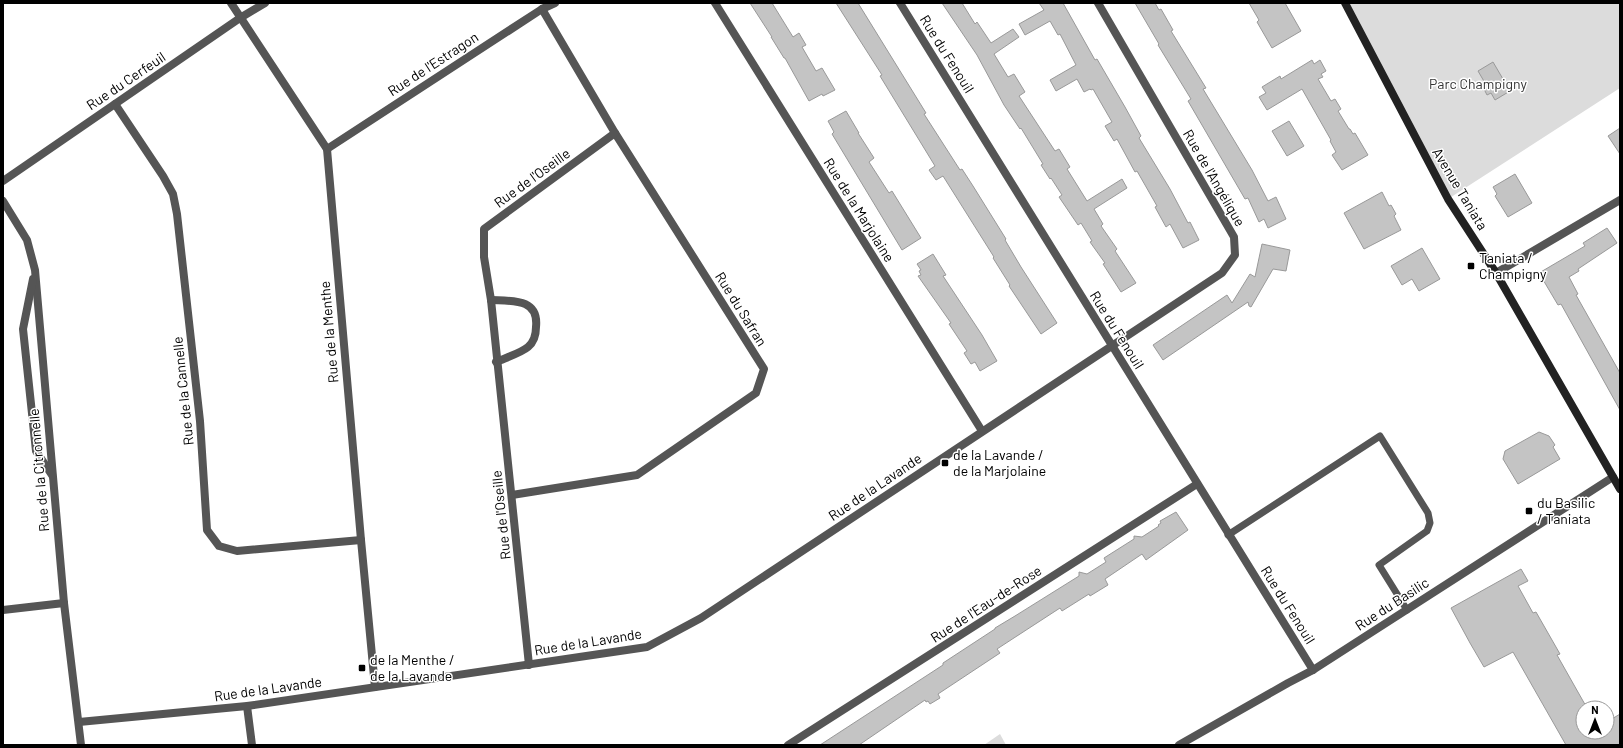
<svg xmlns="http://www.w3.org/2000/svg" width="1623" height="748" viewBox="0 0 1623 748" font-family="Barlow,sans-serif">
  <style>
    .green { fill: #dcdcdc }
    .building { fill: #c4c4c4; stroke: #999 }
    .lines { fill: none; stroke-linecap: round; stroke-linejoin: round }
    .lane { stroke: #555; stroke-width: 7 }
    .street { stroke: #555; stroke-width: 8 }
    .secondary { stroke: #222; stroke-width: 8 }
    .poi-dot { fill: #000; stroke: #fff; stroke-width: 1.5 }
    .labels { text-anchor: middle; stroke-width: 3; stroke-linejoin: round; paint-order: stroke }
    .street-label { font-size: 14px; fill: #000; stroke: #fff }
    .park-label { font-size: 14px; fill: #333; stroke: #fff }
    .poi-label { font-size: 14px; fill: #000; stroke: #fff; text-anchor: start }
  </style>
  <rect width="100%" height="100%" fill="#fff"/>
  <g class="green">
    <path d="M1344 3H1620V88L1448 199Z"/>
    <path d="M1000 734 1006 745H984Z"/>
  </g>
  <g class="building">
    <path d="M750 3H772L793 37 799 33 806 45 802 47 816 71 822 68 835 90 823 96 822 94 809 101 785 58H784L771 37H772Z"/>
    <path d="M836 3H858L926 113 924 114 960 170 962 169 973 186 1006 239 1005 240 1021 267 1057 323 1041 334 1009 286 1010 285 993 258 994 257 943 176 936 180 929 170 935 166 880 76 882 75Z"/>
    <path d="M942 3H962L975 24 977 22 991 43 1013 29 1019 37 994 54 1008 77 1014 74 1025 92 1019 96 1055 151 1059 149 1070 167 1067 169 1087 201 1122 179 1127 188 1094 209 1103 224 1101 226 1117 249 1115 251 1136 283 1121 292 1103 264 1105 263 1090 242 1092 241 1081 223 1078 225 1059 197 1062 195 1051 178 1050 179 1041 165 1043 164 1021 128 1020 129 1004 105 977 55Z"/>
    <path d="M1039 3H1063L1095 60 1097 59 1125 107 1141 136 1139 138 1170 189 1188 223 1190 222 1199 240 1183 248 1170 224 1166 227 1155 207 1157 206 1137 171 1135 172 1117 139 1114 141 1105 126 1112 122 1093 89 1091 90 1090 89 1084 92 1077 79 1056 91 1050 80 1076 65 1060 34 1058 35 1050 21 1025 35 1019 24 1044 10Z"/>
    <path d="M1135 3H1155L1159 10 1161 9 1173 30 1171 31 1206 88 1203 89 1252 170 1268 201 1276 197 1286 219 1268 228 1264 219 1259 222 1248 198 1245 199 1188 101 1191 99 1158 45 1159 44Z"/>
    <path d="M1249 3H1285L1301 31 1272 48 1257 22 1259 20Z"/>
    <path d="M1312 60 1314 64 1320 60 1326 71 1321 74 1323 77 1318 79 1331 101 1335 99 1341 109 1338 111 1349 129H1350L1353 134 1355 133 1368 155 1342 170 1332 155 1336 152 1330 141 1331 140 1302 89 1267 110 1259 97 1266 93 1262 87 1280 76 1281 79Z"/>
    <path d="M1493 62 1510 91 1495 100 1491 93 1487 95 1482 85 1485 83 1478 71Z"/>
    <path d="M846 111 859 133H858L874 158 869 162 889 193 892 191 921 238 902 250 832 134 834 132 828 121Z"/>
    <path d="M1289 121 1304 146 1287 156 1272 131Z"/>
    <path d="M1620 128V154L1608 136Z"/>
    <path d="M1515 174 1532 203 1508 217 1495 196 1497 194 1493 187Z"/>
    <path d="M1382 192 1389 206 1391 205 1396 214 1394 216 1401 230 1364 249 1344 213Z"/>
    <path d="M1607 228 1617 243 1578 269 1579 271 1569 277 1578 294 1576 295 1620 373V410L1561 304 1558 305 1539 273 1585 246 1583 243Z"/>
    <path d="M1262 244 1290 250 1286 271 1273 269 1251 307 1249 306 1248 302 1163 360 1153 345 1227 295 1232 303 1250 274 1255 277Z"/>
    <path d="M1422 248 1440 279 1419 291 1412 279 1402 285 1391 266Z"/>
    <path d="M933 254 946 275 943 276 982 335 997 361 980 371 975 362 971 364 964 353 967 351 949 324 951 323 918 276 921 275 919 271 921 270 917 264Z"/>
    <path d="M1539 432 1549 436 1555 445 1553 447 1560 459 1518 484 1503 459 1505 451Z"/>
    <path d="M1176 512 1188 530 1146 560 1142 554 1105 579 1108 585 1090 596 1089 594 1062 611 1060 608 997 649 1000 653 938 694 940 698 930 704 928 701 926 702 925 700 859 745H820L943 665V663L995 629V628L1015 616 1079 576V572L1087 574 1106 562 1104 558 1134 539V536L1142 537 1159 526 1158 525 1161 523 1160 521Z"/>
    <path d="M1521 569 1528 581 1518 586 1533 613 1536 612 1560 654 1557 655 1587 708H1583V732H1607V722L1620 714V745H1566L1513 652 1484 667 1470 643 1451 608Z"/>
  </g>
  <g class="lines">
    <path class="lane" d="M1228 535 1380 436 1428 513 1430 523 1427 531 1379 565 1407 610"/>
    <g class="street">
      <path d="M231 3 327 149 361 540 375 687"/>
      <path d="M715 3 982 431"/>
      <path d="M900 3 1313 670"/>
      <path d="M115 104 163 176 173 194 177 214 200 421 207 530 219 546 237 551 361 540"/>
      <path d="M327 149 542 9 555 3"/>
      <path d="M3 181 240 18 265 3"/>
      <path d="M3 201 27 240 35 270 64 603 81 745"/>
      <path d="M1496 273 1620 200"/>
      <path d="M33 279 23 329 36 451 52 475"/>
      <path d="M491 300C512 301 539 298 536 327 536 334 534 342 528 347 521 353 505 358 496 362"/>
      <path d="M512 495 637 475 756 393 764 369 615 133 542 9"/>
      <path d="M3 610 64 603"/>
      <path d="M529 665 491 300 484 257V229L615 133"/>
      <path d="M247 706 252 745"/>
      <path d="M79 722 247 706 647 647 701 618 1222 273 1235 255 1234 237 1098 3"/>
      <path d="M788 745 1197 484"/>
      <path d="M1179 745 1288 683 1313 670 1613 477"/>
    </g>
    <path class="secondary" d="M1345 3 1448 199 1496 273 1620 489"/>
  </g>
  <g class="poi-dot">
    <rect x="1467" y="262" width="8" height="8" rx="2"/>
    <rect x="941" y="459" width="8" height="8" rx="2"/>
    <rect x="1525" y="507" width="8" height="8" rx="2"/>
    <rect x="358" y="664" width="8" height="8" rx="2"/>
  </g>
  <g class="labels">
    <g class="street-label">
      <text transform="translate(947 54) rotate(58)" y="5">Rue du Fenouil</text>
      <text transform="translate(433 64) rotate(-33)" y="5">Rue de l'Estragon</text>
      <text transform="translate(126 81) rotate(-34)" y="5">Rue du Cerfeuil</text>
      <text transform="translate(532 178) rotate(-36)" y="5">Rue de l'Oseille</text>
      <text transform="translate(1214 178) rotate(60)" y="5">Rue de l'Angélique</text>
      <text transform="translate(1460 189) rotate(59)" y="5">Avenue Taniata</text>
      <text transform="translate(859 210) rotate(58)" y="5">Rue de la Marjolaine</text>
      <text transform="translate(741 309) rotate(58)" y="5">Rue du Safran</text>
      <text transform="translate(1117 330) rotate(58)" y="5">Rue du Fenouil</text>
      <text transform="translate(329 332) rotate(-95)" y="5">Rue de la Menthe</text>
      <text transform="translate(183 391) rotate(-96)" y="5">Rue de la Cannelle</text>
      <text transform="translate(39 470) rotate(-95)" y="5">Rue de la Citronnelle</text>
      <text transform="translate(875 487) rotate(-34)" y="5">Rue de la Lavande</text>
      <text transform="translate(501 515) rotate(-96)" y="5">Rue de l'Oseille</text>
      <text transform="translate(986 604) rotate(-33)" y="5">Rue de l'Eau-de-Rose</text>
      <text transform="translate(1392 604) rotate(-33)" y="5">Rue du Basilic</text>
      <text transform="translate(1288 605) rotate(58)" y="5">Rue du Fenouil</text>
      <text transform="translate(588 642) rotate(-9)" y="5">Rue de la Lavande</text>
      <text transform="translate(268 689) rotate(-8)" y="5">Rue de la Lavande</text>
    </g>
    <g class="park-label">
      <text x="1478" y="89">Parc Champigny</text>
    </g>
    <g class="poi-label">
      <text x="1479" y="263">Taniata /<tspan x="1479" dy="16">Champigny</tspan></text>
      <text x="953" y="460">de la Lavande /<tspan x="953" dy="16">de la Marjolaine</tspan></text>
      <text x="1537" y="508">du Basilic<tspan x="1537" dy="16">/ Taniata</tspan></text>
      <text x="370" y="665">de la Menthe /<tspan x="370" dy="16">de la Lavande</tspan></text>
    </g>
  </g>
  <rect width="1623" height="748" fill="none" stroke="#000000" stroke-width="8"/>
  <g transform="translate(1595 720)"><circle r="19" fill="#ffffff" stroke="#999999"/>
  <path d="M0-3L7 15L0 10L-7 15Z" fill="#000000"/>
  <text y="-6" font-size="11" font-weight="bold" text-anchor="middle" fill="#000000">N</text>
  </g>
</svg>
